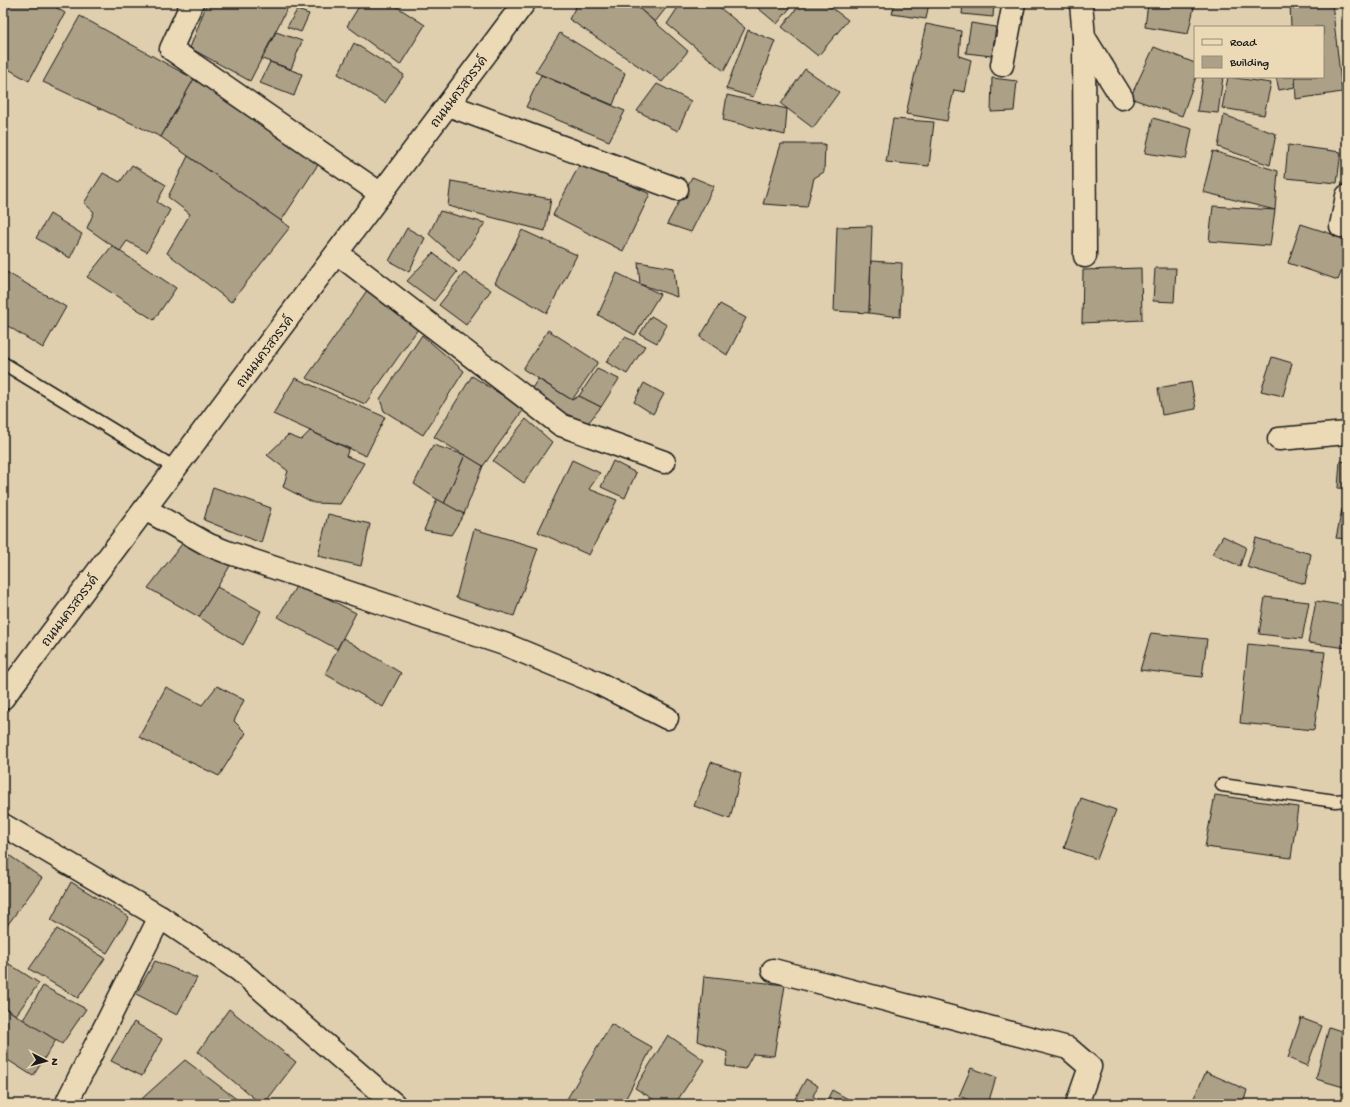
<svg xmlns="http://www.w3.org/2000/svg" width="1350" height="1107" viewBox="0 0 1350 1107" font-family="'Gochi Hand','Playpen Sans Thai',sans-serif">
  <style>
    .building { fill: #aca087; stroke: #1c1c1c }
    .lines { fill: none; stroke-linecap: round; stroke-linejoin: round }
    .lane-casing { stroke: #1c1c1c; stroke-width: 15 }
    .street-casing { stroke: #1c1c1c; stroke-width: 25 }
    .primary-casing { stroke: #1c1c1c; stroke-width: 25 }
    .lane { stroke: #ecdab7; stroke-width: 12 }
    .street { stroke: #ecdab7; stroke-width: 22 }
    .primary { stroke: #ecdab7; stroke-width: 22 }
    .labels { text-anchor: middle; stroke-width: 3; stroke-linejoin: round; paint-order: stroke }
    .street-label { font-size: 13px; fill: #1c1c1c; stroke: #ecdab7 }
  </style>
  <rect width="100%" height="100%" fill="#dfcfae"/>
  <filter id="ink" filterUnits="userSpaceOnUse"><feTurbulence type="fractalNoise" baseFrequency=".025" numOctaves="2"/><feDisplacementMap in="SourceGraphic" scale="8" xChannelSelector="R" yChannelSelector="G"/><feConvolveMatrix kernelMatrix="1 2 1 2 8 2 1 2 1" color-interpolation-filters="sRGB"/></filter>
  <g filter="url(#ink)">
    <g class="building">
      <path d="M3 3H49L65 13 29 81 3 66Z"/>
      <path d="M207 3H278L288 7 250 81 190 48Z"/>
      <path d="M361 3H391L425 25 400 65 347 26Z"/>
      <path d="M578 3H633L688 51 662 82 569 19Z"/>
      <path d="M633 3H670L655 22Z"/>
      <path d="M681 3H714L745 28 724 71 667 24Z"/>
      <path d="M752 3H794L777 24Z"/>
      <path d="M801 3H825L848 20 818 56 782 27Z"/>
      <path d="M895 3H929L926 19 892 14Z"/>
      <path d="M963 3H994L993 17 962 14Z"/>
      <path d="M1148 3H1195L1188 34 1145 27Z"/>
      <path d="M1290 3H1332L1342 92 1296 99 1295 77H1323V27H1291Z"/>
      <path d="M297 10 309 14 301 32 287 27Z"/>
      <path d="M80 16 194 79 161 137 43 82Z"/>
      <path d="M971 23 996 27 992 56 966 53Z"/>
      <path d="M926 24 961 31 959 56 971 60 965 92 954 90 947 121 906 114Z"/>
      <path d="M748 30 775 41 753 97 726 89Z"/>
      <path d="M276 32 302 41 291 69 262 59Z"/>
      <path d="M560 33 625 73 613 105 535 72Z"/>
      <path d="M354 43 404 75 385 103 338 74Z"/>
      <path d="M1154 47 1195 63 1196 77 1182 116 1130 98Z"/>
      <path d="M270 62 302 74 294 96 260 83Z"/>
      <path d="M805 69 839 92 813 128 781 104Z"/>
      <path d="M541 75 625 111 609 141 526 107Z"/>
      <path d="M1203 77H1223L1218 113 1197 111Z"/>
      <path d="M1228 77 1271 83 1264 115 1222 108Z"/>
      <path d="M1276 77H1295V87L1279 90Z"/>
      <path d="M992 78 1017 81 1014 111 991 112Z"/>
      <path d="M194 79 319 163 281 221 161 137Z"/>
      <path d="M657 84 691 101 678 131 637 111Z"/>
      <path d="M727 95 787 109 785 135 723 120Z"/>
      <path d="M1224 115 1276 134 1270 165 1218 147Z"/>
      <path d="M1153 118 1192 129 1186 159 1145 153Z"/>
      <path d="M893 119 934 122 929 166 886 162Z"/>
      <path d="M781 144H825L824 172 814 178 807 207 763 204Z"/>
      <path d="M1288 145 1341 152 1337 183 1285 178Z"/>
      <path d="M1213 151 1278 171 1275 210 1203 192Z"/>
      <path d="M188 156 290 227 231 302 167 253 190 214 168 197Z"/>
      <path d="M581 162 650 194 623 251 553 215Z"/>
      <path d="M132 165 166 185 157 202 170 210 147 252 127 241 120 251 87 228 94 212 84 203 103 173 120 182Z"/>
      <path d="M692 177 714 186 691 232 667 224Z"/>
      <path d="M451 181 551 199 545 231 448 206Z"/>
      <path d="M1213 206 1275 210 1270 246 1209 241Z"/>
      <path d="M440 211 485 223 459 261 429 234Z"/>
      <path d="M50 214 82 234 70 258 36 238Z"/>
      <path d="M1301 224 1347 239V257L1338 280 1288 263Z"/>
      <path d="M872 226 869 313 834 311 837 227Z"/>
      <path d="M407 228 425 238 409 272 389 261Z"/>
      <path d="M522 230 577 255 547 313 495 283Z"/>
      <path d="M112 246 176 288 154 320 87 277Z"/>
      <path d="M433 253 457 272 434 301 407 281Z"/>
      <path d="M871 261 902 263 900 317 869 313Z"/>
      <path d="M638 262 674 268 677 297 640 284Z"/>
      <path d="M1141 268 1142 320 1082 323 1083 270Z"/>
      <path d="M1155 268H1176L1174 302 1153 301Z"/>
      <path d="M3 270 66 307 43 348 3 323Z"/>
      <path d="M464 273 491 290 466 325 439 305Z"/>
      <path d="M617 273 660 294 635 335 598 315Z"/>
      <path d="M368 289 418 329 365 404 306 378Z"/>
      <path d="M720 304 746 318 727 355 700 337Z"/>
      <path d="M651 316 667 325 657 343 640 334Z"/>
      <path d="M548 330 598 362 572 400 523 369Z"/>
      <path d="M422 335 464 371 423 435 384 411 380 399Z"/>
      <path d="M625 337 645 346 627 374 606 362Z"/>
      <path d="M1272 357 1292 363 1283 396 1261 391Z"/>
      <path d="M597 369 619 379 601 407 579 396Z"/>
      <path d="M472 376 524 409 483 466 434 437Z"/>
      <path d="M295 378 385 417 366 456 273 414Z"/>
      <path d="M538 379 572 400 579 396 601 407 584 428 529 393Z"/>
      <path d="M1191 382 1196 409 1162 415 1158 388Z"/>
      <path d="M644 383 664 394 653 414 634 402Z"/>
      <path d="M526 419 552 442 524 483 493 461Z"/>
      <path d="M310 431 349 449 346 456 364 463 340 504 314 503 283 487 288 471 267 455 288 435 301 440Z"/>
      <path d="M433 445 465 455 444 504 414 484Z"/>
      <path d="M465 455 483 466 464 514 444 504Z"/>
      <path d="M572 460 600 473 589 489 617 500 589 555 538 532Z"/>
      <path d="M613 461 636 473 625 498 601 487Z"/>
      <path d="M1340 461 1347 462V489L1338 488Z"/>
      <path d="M213 487 271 508 261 543 204 520Z"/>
      <path d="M437 499 464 514 451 535 424 530Z"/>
      <path d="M1342 509H1347V539L1336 538Z"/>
      <path d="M328 514 370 524 361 566 318 556Z"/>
      <path d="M474 529 538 548 514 616 456 598Z"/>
      <path d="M1223 536 1246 547 1240 566 1212 554Z"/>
      <path d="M1256 538 1311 554 1305 584 1247 567Z"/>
      <path d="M182 544 230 566 199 617 148 588Z"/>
      <path d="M298 583 356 613 337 649 278 617Z"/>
      <path d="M217 587 261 611 243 645 199 617Z"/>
      <path d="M1265 597 1309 602 1302 639 1259 634Z"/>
      <path d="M1316 601 1347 606V648L1308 643Z"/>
      <path d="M1151 633 1207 639 1202 677 1140 670Z"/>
      <path d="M343 638 401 673 383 707 325 674Z"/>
      <path d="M1248 644 1325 652 1314 730 1240 723Z"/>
      <path d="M217 686 244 700 234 721 246 733 219 776 139 737 166 687 202 705Z"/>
      <path d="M711 762 741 773 730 819 694 806Z"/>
      <path d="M1215 795 1298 807 1291 858 1205 847Z"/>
      <path d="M1081 798 1116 810 1097 859 1064 848Z"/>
      <path d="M3 851 42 878 3 931Z"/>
      <path d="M71 882 129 917 107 953 51 920Z"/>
      <path d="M57 929 105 958 78 998 29 969Z"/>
      <path d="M3 960 39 983 16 1015 3 1007Z"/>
      <path d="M155 961 197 978 177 1015 136 994Z"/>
      <path d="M704 976 785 985 774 1056 753 1054 745 1069 726 1066 727 1052 698 1041Z"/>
      <path d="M43 986 86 1009 62 1044 23 1020Z"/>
      <path d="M3 1007 56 1040 33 1076 3 1057Z"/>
      <path d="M229 1009 296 1062 264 1104H261L198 1052Z"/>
      <path d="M1301 1018 1322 1026 1307 1066 1288 1058Z"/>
      <path d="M134 1022 162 1039 142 1076 111 1061Z"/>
      <path d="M611 1024 652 1047 623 1104H577L567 1099Z"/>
      <path d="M1329 1027 1347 1033V1088L1316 1079Z"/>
      <path d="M668 1035 704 1060 675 1104H661L635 1088Z"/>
      <path d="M185 1060 243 1104H136Z"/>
      <path d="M971 1068 996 1077 988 1104H978L959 1096Z"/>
      <path d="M1206 1072 1247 1090 1243 1104H1191Z"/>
      <path d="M806 1079 818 1086 813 1096 821 1102 820 1104H792Z"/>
      <path d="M832 1090 857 1104H825Z"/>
    </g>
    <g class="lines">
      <g class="lane-casing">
        <g id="lane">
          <path d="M3 363 175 468"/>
          <path d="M1222 785 1335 801 1347 800"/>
        </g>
      </g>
      <g class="street-casing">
        <g id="street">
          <path d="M192 3 171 49 381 194"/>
          <path d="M1081 3 1084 37 1122 98"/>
          <path d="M1084 37 1085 256"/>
          <path d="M1002 65 1014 3"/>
          <path d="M448 105 677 189"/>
          <path d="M1341 226 1347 196"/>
          <path d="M337 253 561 425 664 462"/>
          <path d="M1279 439 1347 433"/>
          <path d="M145 509 209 545 227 552 504 644 598 683 667 718"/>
          <path d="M3 825 160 917 239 970 394 1104"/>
          <path d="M773 970 1068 1048 1090 1067 1077 1104"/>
          <path d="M68 1100 160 917"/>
        </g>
      </g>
      <g class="primary-casing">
        <path id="primary" d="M3 698 524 3"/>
      </g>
      <use href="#lane" class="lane"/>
      <use href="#street" class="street"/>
      <use href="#primary" class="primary"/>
    </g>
  </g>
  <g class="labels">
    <g class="street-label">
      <text transform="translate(458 91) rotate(-53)" y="5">ถนนนครสวรรค์</text>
      <text transform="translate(264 351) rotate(-53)" y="5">ถนนนครสวรรค์</text>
      <text transform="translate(69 610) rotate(-53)" y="5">ถนนนครสวรรค์</text>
    </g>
  </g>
  <rect width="1350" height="1107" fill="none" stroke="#ecdab7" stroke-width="16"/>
  <rect x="8" y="8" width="1334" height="1091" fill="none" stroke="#1c1c1c" stroke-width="1.5" filter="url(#ink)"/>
  <rect x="1194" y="26" width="130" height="52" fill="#ecdab7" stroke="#998e79"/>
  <rect x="1202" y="39" width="20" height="6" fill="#ecdab7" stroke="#998e79"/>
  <text x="1230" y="46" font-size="12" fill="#1c1c1c">Road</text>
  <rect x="1202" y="56" width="20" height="12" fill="#aca087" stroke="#998e79"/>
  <text x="1230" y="66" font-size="12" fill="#1c1c1c">Building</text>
  <g transform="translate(46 1061) rotate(96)" stroke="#ecdab7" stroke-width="3" paint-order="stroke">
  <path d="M0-3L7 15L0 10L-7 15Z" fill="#1c1c1c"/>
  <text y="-6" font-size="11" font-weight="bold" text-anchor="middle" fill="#1c1c1c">N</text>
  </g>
</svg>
